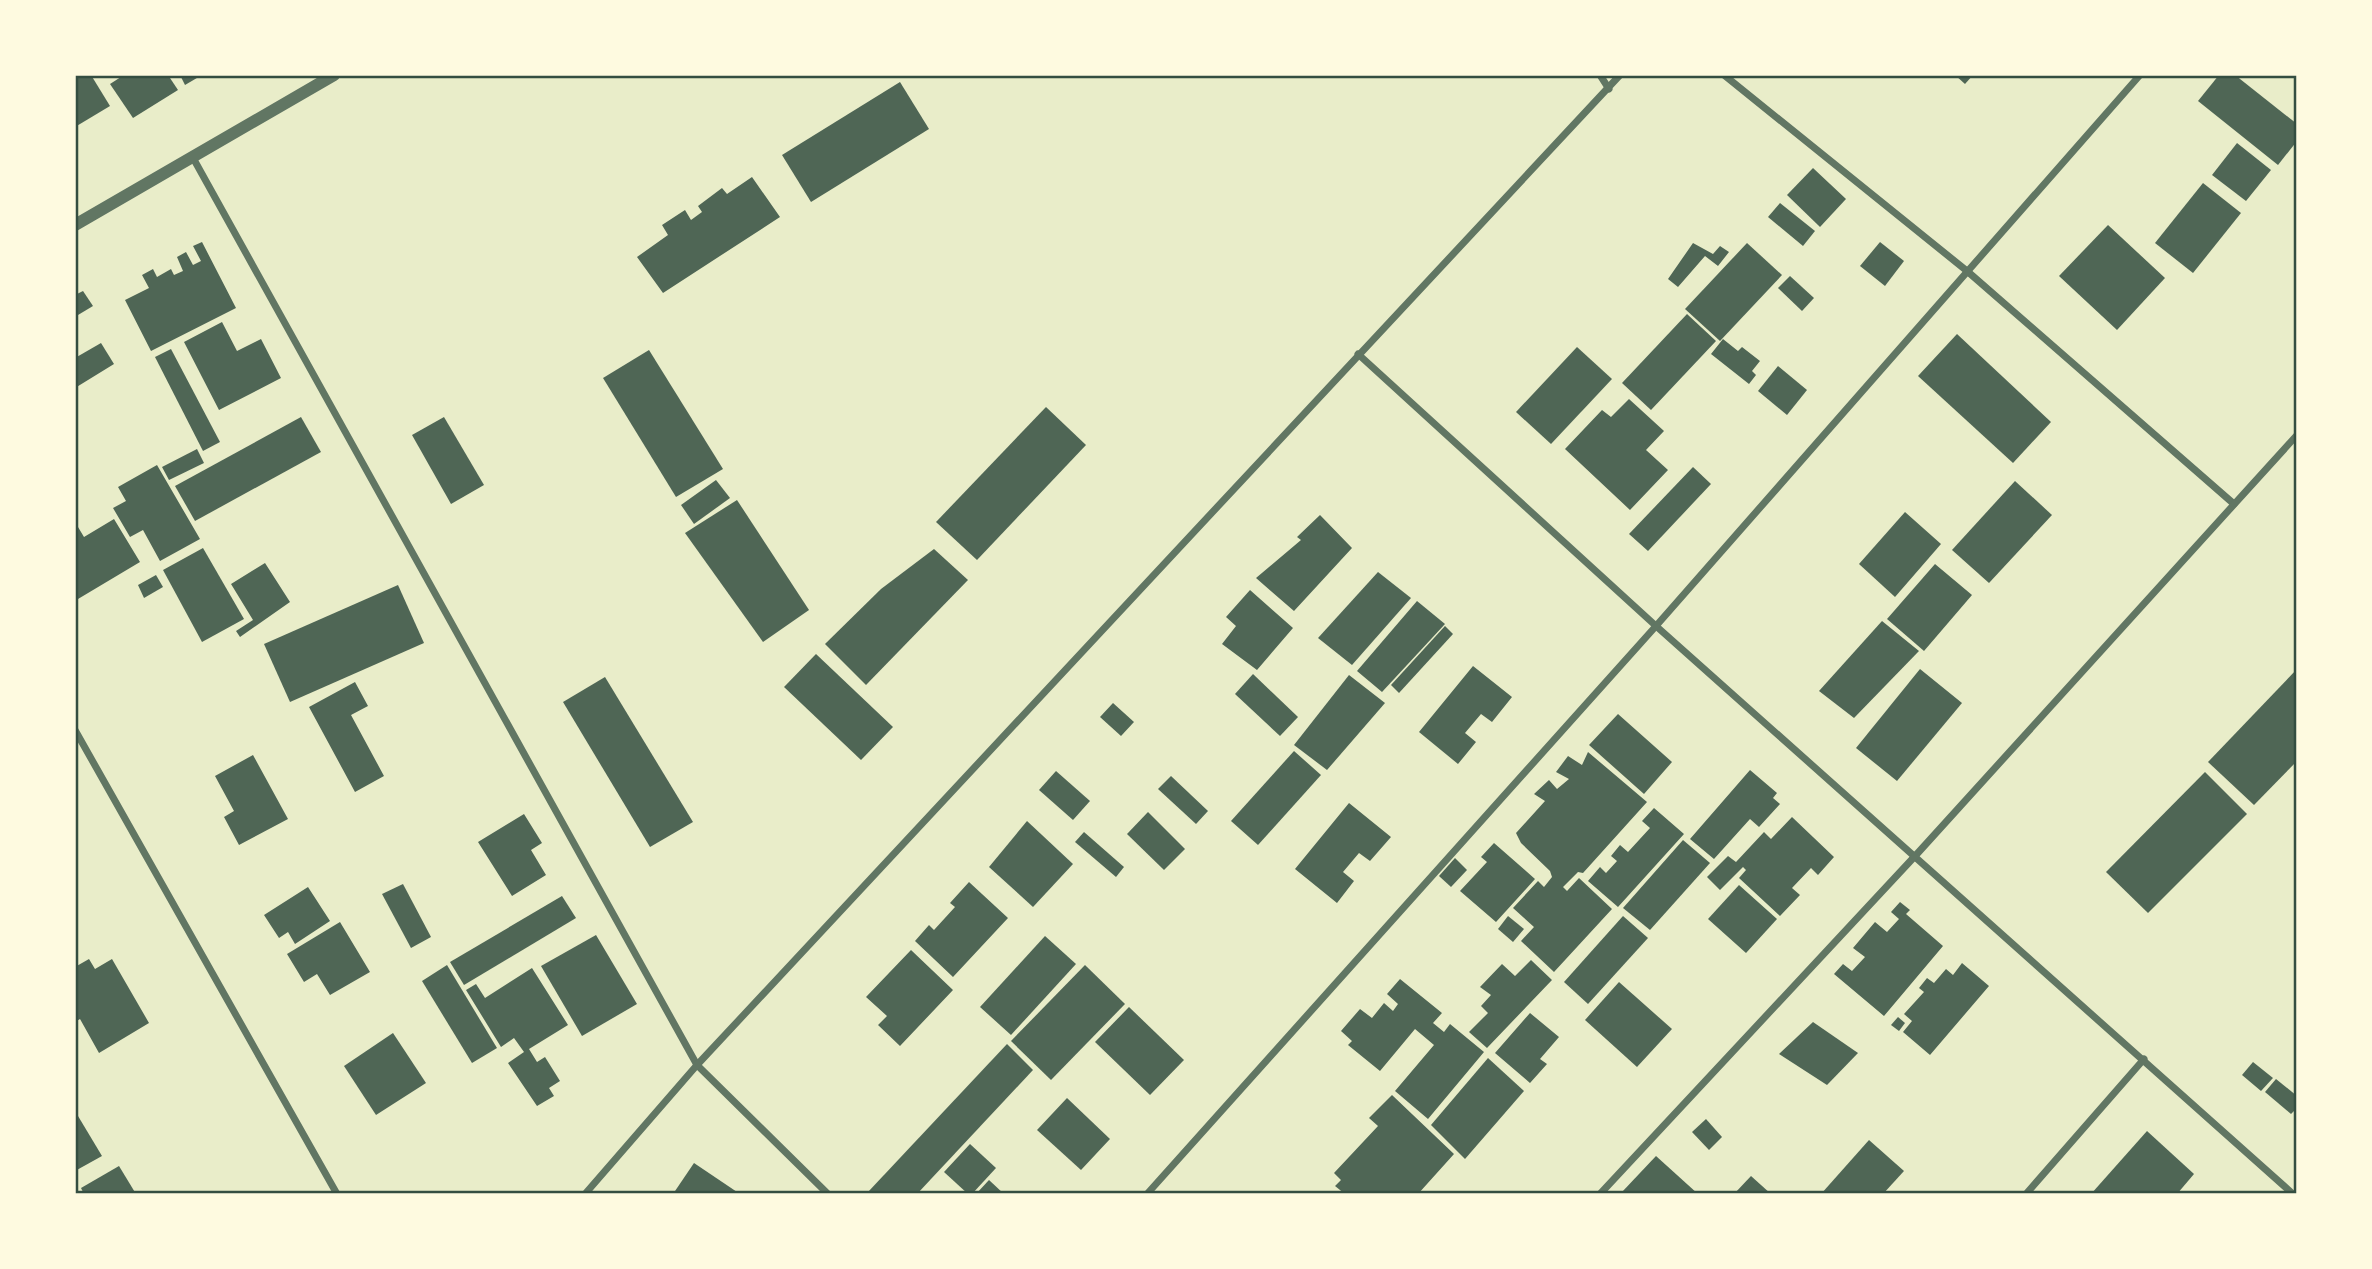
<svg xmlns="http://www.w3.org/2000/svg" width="2372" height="1269" viewBox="0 0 2372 1269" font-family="'Archivo Narrow',sans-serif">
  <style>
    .building { fill: #4f6655 }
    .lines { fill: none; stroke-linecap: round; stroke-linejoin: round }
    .minor { stroke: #617663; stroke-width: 7 }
    .tertiary { stroke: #617663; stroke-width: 12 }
    .neatline { fill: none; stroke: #344e41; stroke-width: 2.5 }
  </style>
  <rect width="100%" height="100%" fill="#e9edc9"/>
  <g class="building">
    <path d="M75 75H91L110 106 75 127Z"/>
    <path d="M124 75H168L178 90 133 118 110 84Z"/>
    <path d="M180 75H202L185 85Z"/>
    <path d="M1955 75H1973L1965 84Z"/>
    <path d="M2219 75H2235L2297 124V141L2278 165 2198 101Z"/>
    <path d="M900 82 929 129 811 202 782 155Z"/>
    <path d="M2237 143 2271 170 2246 201 2212 175Z"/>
    <path d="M1813 168 1846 199 1820 227 1787 195Z"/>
    <path d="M752 177 780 217 663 293 637 257 668 235 662 225 685 210 691 220 702 212 698 206 722 188 727 194Z"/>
    <path d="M2203 183 2241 213 2193 273 2155 243Z"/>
    <path d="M1780 203 1815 231 1803 246 1768 217Z"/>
    <path d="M2108 225 2165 278 2117 330 2059 276Z"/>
    <path d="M202 242 236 308 151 351 125 300 149 288 142 275 153 269 157 277 171 269 174 275 183 271 177 257 186 252 193 265 201 261 193 246Z"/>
    <path d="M1880 242 1904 261 1885 286 1860 266Z"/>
    <path d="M1693 243 1713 254 1720 246 1729 252 1718 266 1705 256 1678 287 1668 279Z"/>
    <path d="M1747 243 1782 275 1720 341 1685 309Z"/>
    <path d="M1790 276 1814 298 1802 311 1778 288Z"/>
    <path d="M83 291 93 306 78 315 75 295Z"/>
    <path d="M1687 314 1716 341 1651 410 1622 383Z"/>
    <path d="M222 322 237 351 261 339 281 378 219 410 184 342Z"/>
    <path d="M1957 334 2051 422 2013 463 1918 376Z"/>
    <path d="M1723 339 1738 351 1742 347 1760 361 1752 371 1756 375 1749 384 1711 354Z"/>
    <path d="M101 343 114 364 75 388V358Z"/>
    <path d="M1577 347 1612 379 1551 444 1516 412Z"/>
    <path d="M171 349 220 442 203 451 155 357Z"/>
    <path d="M649 350 723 469 676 497 603 378Z"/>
    <path d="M1778 366 1807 390 1787 415 1758 391Z"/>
    <path d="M1629 399 1664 431 1646 450 1668 470 1630 510 1565 449 1602 410 1611 417Z"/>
    <path d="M1046 407 1086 445 977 560 936 522Z"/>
    <path d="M301 417 321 452 195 521 175 486Z"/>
    <path d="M444 417 484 485 451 504 412 435Z"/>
    <path d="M197 449 204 463 169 480 162 467Z"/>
    <path d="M157 465 200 539 160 561 143 530 130 537 113 508 126 501 118 487Z"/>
    <path d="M1693 467 1711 484 1648 551 1629 534Z"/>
    <path d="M716 480 730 498 694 524 681 505Z"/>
    <path d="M2015 481 2052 515 1989 583 1952 550Z"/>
    <path d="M737 500 809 610 763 642 685 533Z"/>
    <path d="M1905 512 1941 544 1895 597 1859 564Z"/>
    <path d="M1320 515 1352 548 1294 611 1256 578 1301 540 1297 537Z"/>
    <path d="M114 519 140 562 78 599 75 595V522L84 537Z"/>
    <path d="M203 548 244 619 202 642 163 570Z"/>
    <path d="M934 549 968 580 866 685 825 644 881 589Z"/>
    <path d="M265 563 290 602 240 637 236 631 253 620 231 584Z"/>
    <path d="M1935 564 1972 595 1924 651 1887 619Z"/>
    <path d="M1378 572 1411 598 1352 665 1318 638Z"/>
    <path d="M156 575 163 587 144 598 138 585Z"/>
    <path d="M398 585 424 643 290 702 264 644Z"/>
    <path d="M1250 590 1293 628 1257 670 1222 644 1236 626 1226 617Z"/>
    <path d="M1417 601 1445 624 1382 692 1357 671Z"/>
    <path d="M1882 621 1919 651 1854 718 1819 691Z"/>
    <path d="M1445 626 1453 634 1399 693 1391 685Z"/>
    <path d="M816 654 893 727 861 760 784 687Z"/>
    <path d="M1473 666 1512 697 1492 722 1481 714 1465 733 1476 742 1458 764 1419 732Z"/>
    <path d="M1920 669 1962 703 1897 781 1856 748Z"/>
    <path d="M2297 669V761L2254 805 2208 762Z"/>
    <path d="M1253 674 1298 717 1280 736 1235 694Z"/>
    <path d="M1349 675 1385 703 1327 770 1294 745Z"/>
    <path d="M605 677 693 822 650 847 563 702Z"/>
    <path d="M355 682 368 706 351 715 384 776 355 792 309 707Z"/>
    <path d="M1113 703 1134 722 1121 736 1100 717Z"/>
    <path d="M1618 714 1672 762 1644 794 1589 745Z"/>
    <path d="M1294 751 1321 775 1258 845 1231 821Z"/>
    <path d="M1588 752 1647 802 1583 873 1578 872 1563 887 1567 891 1579 878 1612 909 1554 972 1521 941 1534 927 1513 908 1538 881 1544 887 1552 877 1550 871 1521 843 1516 833 1545 801 1534 794 1549 780 1557 789 1569 779 1556 772 1568 756 1582 765Z"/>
    <path d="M253 755 288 819 239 845 224 817 234 811 215 776Z"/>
    <path d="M1750 770 1777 793 1773 798 1780 804 1759 827 1750 819 1714 859 1690 839Z"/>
    <path d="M1056 771 1090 801 1073 820 1039 790Z"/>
    <path d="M2205 772 2247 814 2148 913 2106 872Z"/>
    <path d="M1171 776 1208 811 1196 824 1158 789Z"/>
    <path d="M1349 803 1391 837 1370 861 1359 853 1343 872 1354 881 1337 903 1295 869Z"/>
    <path d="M1654 808 1684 834 1618 907 1588 881 1600 867 1606 873 1617 861 1611 856 1620 845 1628 852 1650 828 1642 821Z"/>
    <path d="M1148 812 1185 849 1164 870 1127 834Z"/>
    <path d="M524 814 542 843 531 850 546 875 512 896 478 842Z"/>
    <path d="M1792 817 1834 857 1818 875 1811 868 1792 888 1800 895 1780 916 1739 878 1746 870 1743 867 1720 890 1707 877 1728 856 1736 862 1764 832 1771 839Z"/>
    <path d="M1027 821 1073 864 1033 907 989 867Z"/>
    <path d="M1084 832 1124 867 1116 877 1075 842Z"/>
    <path d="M1683 840 1710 863 1650 930 1623 908Z"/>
    <path d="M1494 843 1535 879 1496 922 1460 891 1487 862 1481 857Z"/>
    <path d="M1455 858 1467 870 1451 887 1439 876Z"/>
    <path d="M969 882 1008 918 953 977 915 941 929 925 934 930 955 907 950 903Z"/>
    <path d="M403 884 431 937 411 948 382 894Z"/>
    <path d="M1739 885 1777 919 1746 953 1708 919Z"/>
    <path d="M308 887 330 921 295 944 288 932 279 938 264 915Z"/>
    <path d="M562 896 576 918 464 985 450 962Z"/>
    <path d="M1900 902 1910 910 1906 914 1943 946 1884 1016 1834 974 1843 964 1852 971 1865 957 1853 948 1875 922 1887 932 1899 919 1891 912Z"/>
    <path d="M1508 916 1524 929 1513 942 1498 929Z"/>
    <path d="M1623 916 1648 938 1588 1004 1564 982Z"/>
    <path d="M340 922 370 972 330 995 317 974 304 982 287 954Z"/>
    <path d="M596 935 637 1004 582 1036 541 966Z"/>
    <path d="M1045 936 1076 964 1011 1035 980 1007Z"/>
    <path d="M911 950 953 990 900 1046 878 1025 887 1016 866 997Z"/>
    <path d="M89 959 95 969 112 959 149 1023 99 1053 80 1019 75 1022V967Z"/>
    <path d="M1531 960 1552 980 1487 1048 1469 1032 1488 1013 1481 1006 1491 995 1480 987 1502 964 1515 976Z"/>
    <path d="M1962 963 1989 986 1930 1055 1903 1032 1912 1021 1904 1014 1924 992 1919 988 1927 978 1934 983 1946 969 1953 975Z"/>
    <path d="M447 965 497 1048 472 1063 422 981Z"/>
    <path d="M1085 965 1125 1004 1051 1080 1011 1041Z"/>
    <path d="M532 968 568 1025 529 1049 537 1062 545 1057 560 1081 549 1088 554 1096 537 1106 508 1063 524 1052 514 1038 501 1047 466 990 476 984 485 998Z"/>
    <path d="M1400 979 1442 1013 1433 1023 1444 1032 1450 1024 1484 1052 1428 1119 1395 1091 1434 1045 1415 1029 1380 1071 1348 1045 1352 1041 1341 1031 1360 1009 1372 1018 1384 1003 1393 1011 1398 1004 1387 994Z"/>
    <path d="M1619 982 1672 1029 1637 1067 1585 1020Z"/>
    <path d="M1129 1007 1184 1060 1150 1095 1095 1042Z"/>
    <path d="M1530 1013 1559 1037 1540 1059 1547 1064 1530 1083 1495 1053Z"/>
    <path d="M1898 1017 1905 1023 1899 1031 1891 1025Z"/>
    <path d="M1813 1022 1858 1053 1827 1085 1779 1054Z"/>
    <path d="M393 1033 426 1083 376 1115 344 1066Z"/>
    <path d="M1007 1044 1033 1070 917 1194 868 1192Z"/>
    <path d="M1488 1058 1524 1091 1465 1159 1431 1125Z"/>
    <path d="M2253 1062 2273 1078 2261 1091 2242 1075Z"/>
    <path d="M2276 1079 2297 1096V1108L2291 1114 2265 1092Z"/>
    <path d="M1392 1095 1454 1154 1418 1194H1345L1335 1186 1341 1180 1334 1173 1378 1126 1369 1118Z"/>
    <path d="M1067 1098 1110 1139 1081 1170 1037 1130Z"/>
    <path d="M75 1111 102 1156 75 1171Z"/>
    <path d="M1706 1119 1722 1137 1709 1150 1692 1132Z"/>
    <path d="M2147 1131 2194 1174 2177 1194H2091Z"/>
    <path d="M1869 1140 1904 1171 1883 1194H1821Z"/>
    <path d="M970 1144 996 1168 972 1194H968L944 1172Z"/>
    <path d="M1656 1156 1698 1194 1622 1192Z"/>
    <path d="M694 1163 740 1194H673Z"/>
    <path d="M119 1166 136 1194H84L81 1188Z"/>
    <path d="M1751 1176 1771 1194H1734Z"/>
    <path d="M989 1180 1004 1194H976Z"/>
  </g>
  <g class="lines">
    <g class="minor">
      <path d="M1600 75 1609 89"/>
      <path d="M1724 75 1967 271 2234 504"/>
      <path d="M192 156 697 1065 828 1194"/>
      <path d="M1358 354 1656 626 2293 1194"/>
      <path d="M75 730 337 1194"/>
      <path d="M585 1194 697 1065 1620 75"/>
      <path d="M1147 1194 1656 626 2140 75"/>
      <path d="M1600 1194 1916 855 2297 435"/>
      <path d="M2026 1194 2144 1059"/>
    </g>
    <path class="tertiary" d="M75 225 334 75"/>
  </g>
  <rect width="2372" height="1269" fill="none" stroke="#fefae0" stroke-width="154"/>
  <rect x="77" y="77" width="2218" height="1115" class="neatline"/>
</svg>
